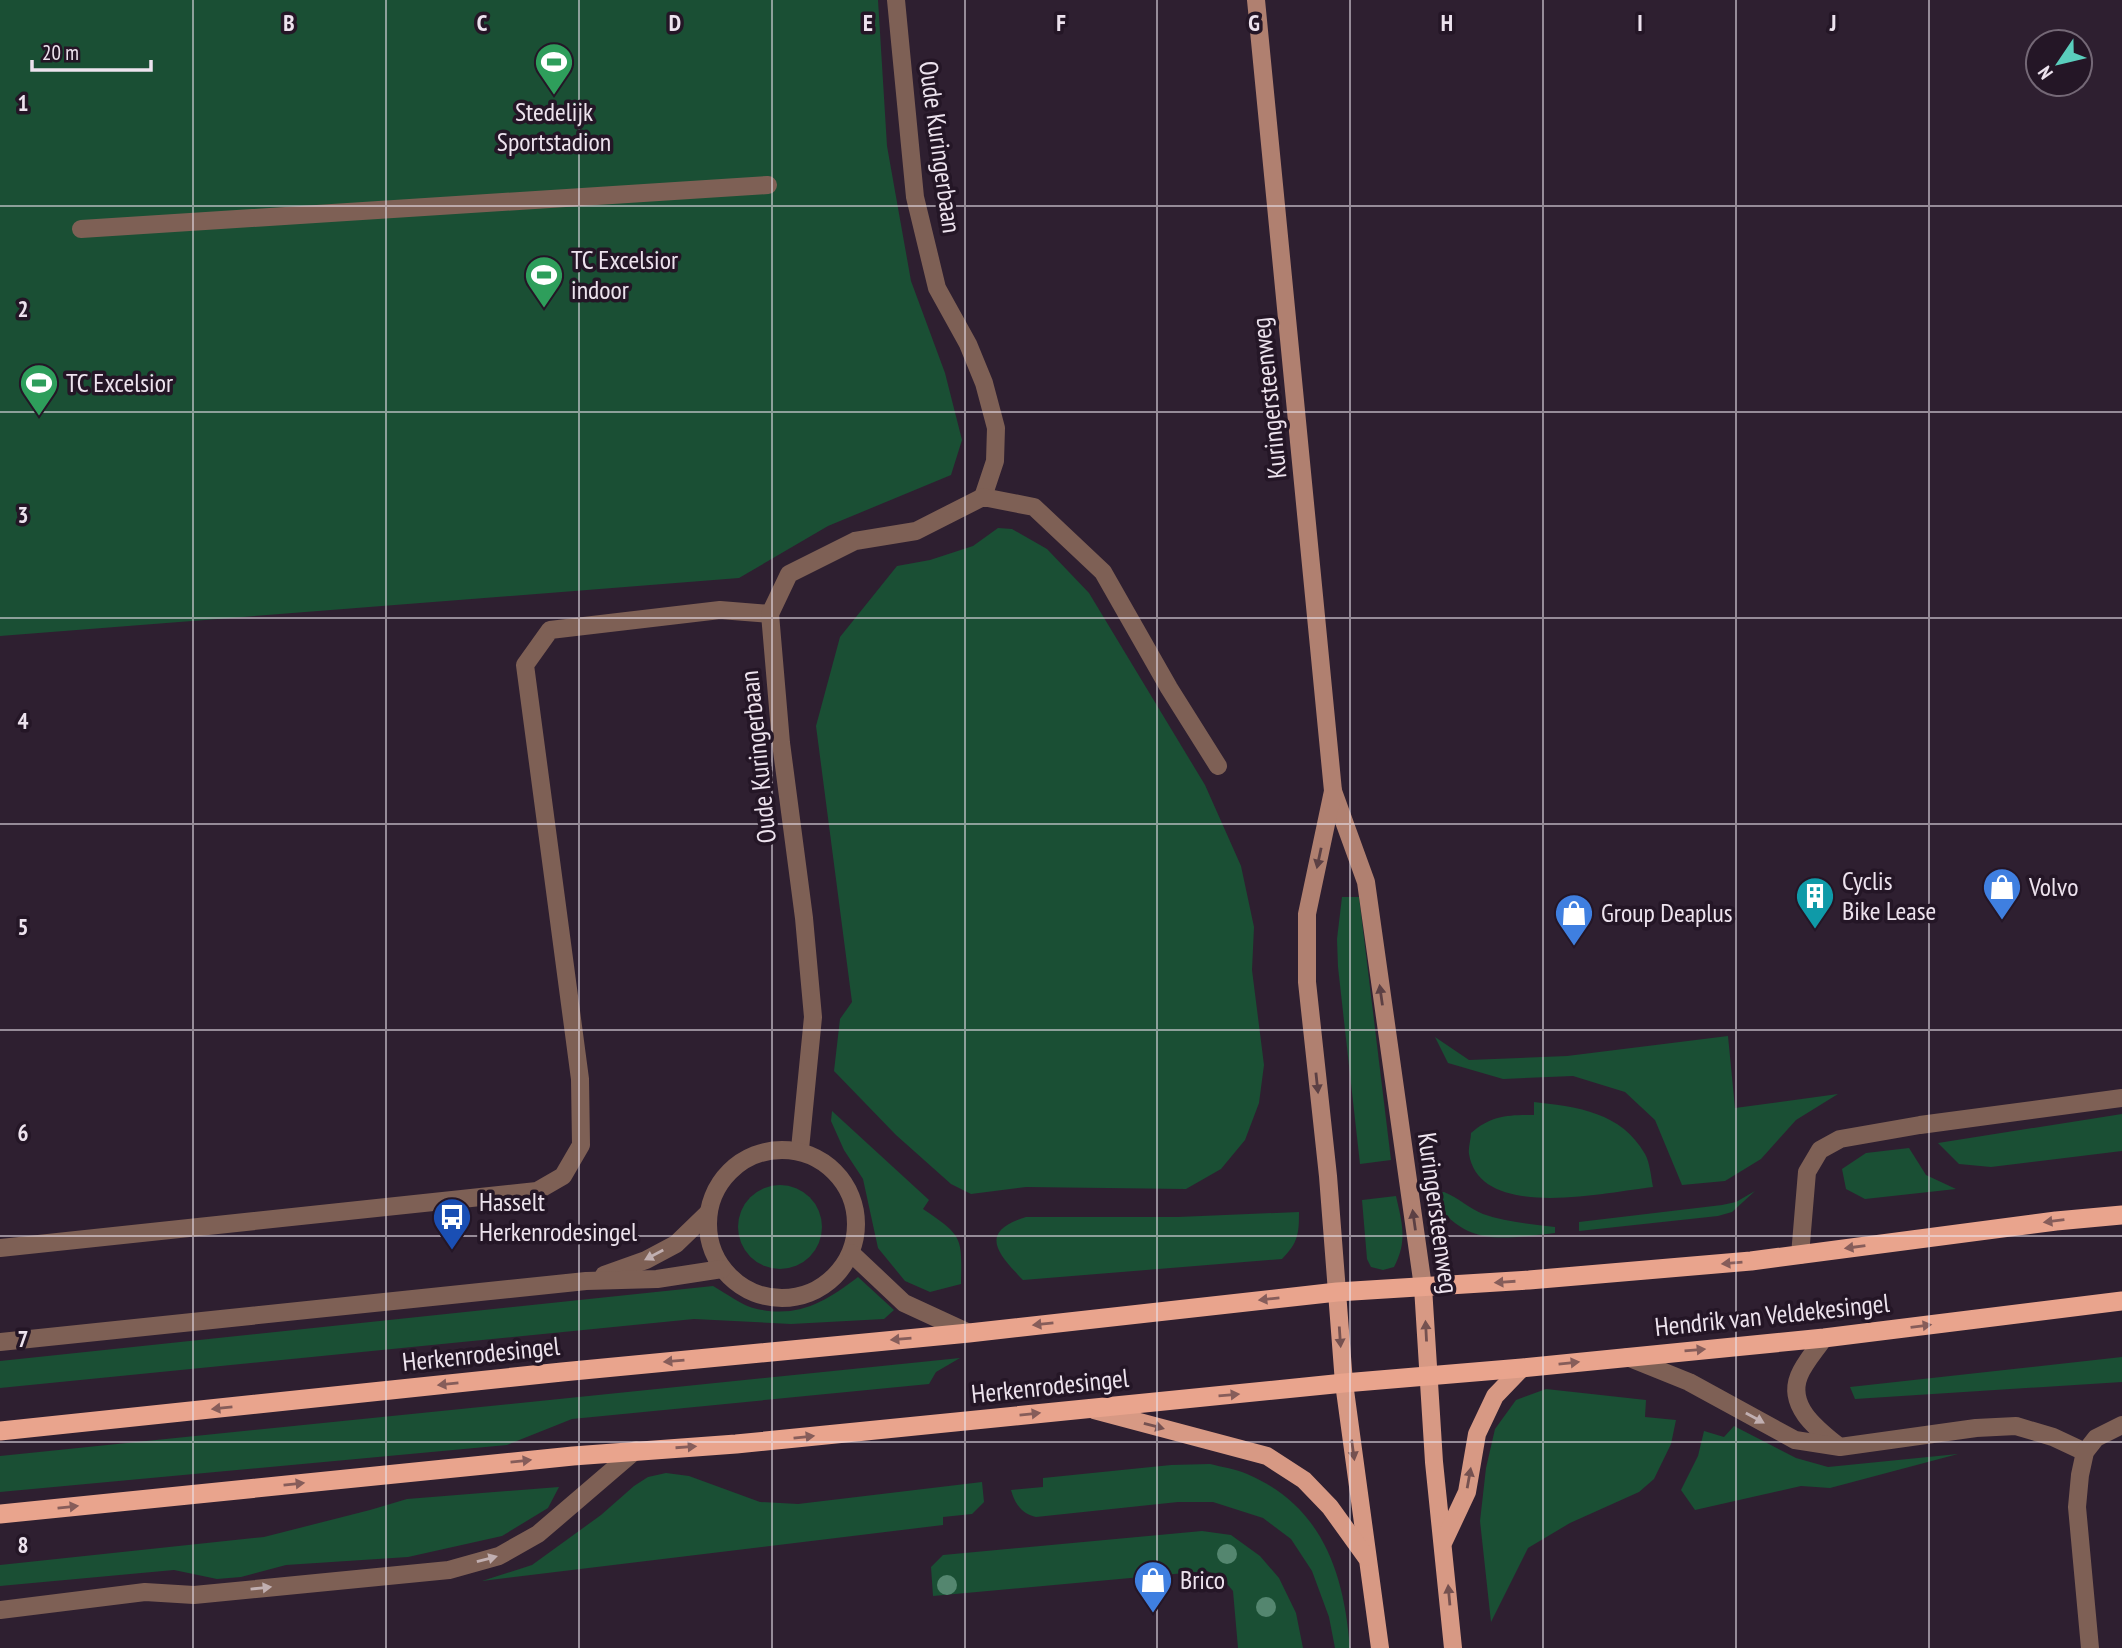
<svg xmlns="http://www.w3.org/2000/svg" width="2122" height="1648" viewBox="0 0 2122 1648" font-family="'PT Sans Narrow',sans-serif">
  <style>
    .green { fill: #1a4f34 }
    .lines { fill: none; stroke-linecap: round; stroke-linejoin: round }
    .service { stroke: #7e6055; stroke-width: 18 }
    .minor { stroke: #7e6055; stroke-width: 18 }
    .tertiary { stroke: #7e6055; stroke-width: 18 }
    .secondary { stroke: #b08070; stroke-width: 18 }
    .primary { stroke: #d79984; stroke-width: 18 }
    .trunk { stroke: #e9a48d; stroke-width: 19 }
    .tree { fill: #54866f }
    .oneway { fill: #5c4044 }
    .oneway2 { fill: #865d5a }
    .oneway3 { fill: #c1afb1 }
    .oneway4 { fill: #755150 }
    .grid { fill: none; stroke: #ede3ee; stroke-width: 2; stroke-opacity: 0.55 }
    .labels { text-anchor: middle; stroke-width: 7; stroke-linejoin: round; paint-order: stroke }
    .poi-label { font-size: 26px; fill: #ede3ee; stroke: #241626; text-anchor: start }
    .street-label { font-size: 26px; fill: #ede3ee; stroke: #241626 }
    .grid-label { font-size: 23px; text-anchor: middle; font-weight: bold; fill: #ede3ee; stroke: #241626; stroke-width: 7; stroke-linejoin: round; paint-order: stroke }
  </style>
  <rect width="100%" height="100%" fill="#2e1f30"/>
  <g class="green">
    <path d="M0 0H878L887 146 911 281 945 373 962 440 951 475 828 526 739 578 0 636Z"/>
    <path d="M998 528 1012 529 1047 549 1089 593 1205 785 1241 866 1254 927 1252 970 1264 1065 1259 1103 1245 1140 1221 1169 1186 1189 1026 1187 971 1194 951 1184 896 1135 834 1071 840 1019 852 1002 816 726 840 637 897 566 930 560 973 546Z"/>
    <path d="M1342 897H1359L1391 1160 1360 1164 1338 967 1337 939Z"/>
    <path d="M1728 1036 1735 1108 1838 1094 1796 1120 1761 1159 1725 1181 1682 1185 1655 1120 1625 1092 1573 1076 1503 1079 1448 1063 1435 1037 1469 1060 1567 1056Z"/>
    <path d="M1534 1102C1578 1107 1621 1112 1645 1154 1650 1163 1651 1177 1653 1187 1607 1192 1480 1222 1469 1154 1468 1148 1471 1139 1471 1133 1492 1115 1508 1115 1534 1115Z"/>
    <path d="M832 1111 929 1200 923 1209C963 1236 962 1237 961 1284L930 1292 905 1281 878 1248 863 1179 844 1150 831 1121Z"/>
    <path d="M2122 1114V1151L1991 1167 1959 1164 1938 1143Z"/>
    <path d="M1909 1148 1926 1175 1956 1189 1865 1199 1846 1189 1842 1169 1866 1153Z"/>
    <circle cx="780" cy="1227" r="42"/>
    <path d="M1755 1191 1732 1212 1718 1216 1579 1231V1222L1722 1205 1736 1202Z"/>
    <path d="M1444 1192C1459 1198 1470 1209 1483 1214 1505 1222 1531 1224 1555 1227V1233C1499 1239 1464 1248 1430 1194Z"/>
    <path d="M1396 1196C1402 1223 1408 1241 1394 1267L1383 1270 1371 1267 1367 1259 1362 1200Z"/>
    <path d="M1299 1212C1299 1234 1298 1243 1282 1259L1023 1280C997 1253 978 1232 1026 1217H1178Z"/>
    <path d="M858 1277 894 1310 884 1319 791 1324 694 1319 0 1388V1361L713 1286C726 1293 742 1306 757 1309 799 1318 825 1302 858 1277Z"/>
    <path d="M2122 1357V1382L1855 1399 1850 1387Z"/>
    <path d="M960 1358 936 1372 929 1384 572 1419 507 1445 0 1492V1456Z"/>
    <path d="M1546 1389 1646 1400 1645 1417 1676 1420 1671 1444 1654 1479 1639 1492 1570 1523 1528 1548 1491 1622 1480 1521 1486 1468 1495 1429 1516 1400Z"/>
    <path d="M1734 1426 1796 1458 1828 1467 1958 1454 1830 1488 1801 1486 1695 1510 1681 1490 1698 1456 1704 1431 1724 1437Z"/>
    <path d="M1210 1464C1222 1467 1236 1469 1247 1474 1322 1506 1344 1572 1350 1648H1335L1329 1617 1312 1571 1291 1539 1263 1518 1213 1502H1178L1036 1517C1021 1513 1015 1504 1011 1490L1043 1487V1478L1171 1465Z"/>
    <path d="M666 1473 689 1476 760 1502 798 1504 982 1482 984 1502 972 1514 943 1517V1525L482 1581 532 1565 601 1515 634 1486 648 1477Z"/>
    <path d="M559 1487 548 1508 502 1536 408 1557 286 1565 241 1577 217 1579 174 1570 0 1586V1565L264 1537 370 1510 407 1499Z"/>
    <path d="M1202 1531 1231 1535 1260 1556 1279 1578 1296 1613 1303 1648H1238L1233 1591 1223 1579 1207 1571 933 1596 931 1567 943 1555Z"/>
  </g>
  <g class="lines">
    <g class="service">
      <path d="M81 229 768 185"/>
      <path d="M0 1248 537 1191 563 1176 581 1145 580 1079 525 665 550 630 720 610 770 614"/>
    </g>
    <g class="minor">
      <path d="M896 0 915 197 937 288 968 344 984 383 996 428 995 461 983 497"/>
      <path d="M800 1149 813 1017 804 918 781 743 770 614 789 574 855 541 916 531 983 497 1034 507 1103 572 1169 688 1218 766"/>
      <path d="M1800 1255 1807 1172 1820 1150 1840 1139 1920 1125 2122 1098"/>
      <path d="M1824 1338C1816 1350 1804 1363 1799 1376 1787 1406 1817 1429 1837 1445"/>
      <path d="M1627 1357 1689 1382 1795 1440 1840 1447 1976 1428 2016 1426 2053 1437 2085 1452"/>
      <path d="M2090 1648 2077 1507 2080 1475 2085 1452 2096 1438 2122 1425"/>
    </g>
    <g class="tertiary">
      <circle cx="782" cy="1224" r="74"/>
      <path d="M851 1253 904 1303 969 1333"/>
      <path d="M604 1275 646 1260 676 1244 707 1214"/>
      <path d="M0 1342 586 1281 657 1279 722 1269"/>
      <path d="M0 1610 145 1592 194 1595 449 1570 499 1556 538 1534 636 1450"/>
    </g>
    <g class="secondary">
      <path d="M1256 0 1333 791 1366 882 1423 1287"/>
      <path d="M1333 791 1307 914V982L1328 1176 1337 1292"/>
    </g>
    <g class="primary">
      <path d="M1423 1287 1434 1462 1453 1648"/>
      <path d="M1337 1292 1344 1383 1380 1648"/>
      <path d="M1094 1410 1267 1456 1304 1480 1330 1507 1366 1557"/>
      <path d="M1444 1541 1467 1492 1477 1434 1495 1396 1522 1368"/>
    </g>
    <g class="trunk">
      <path d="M0 1431 562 1372 969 1333 1337 1292 1529 1280 1751 1261 2056 1221 2122 1215"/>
      <path d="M0 1514 573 1456 736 1444 1344 1383 1522 1368 1824 1338 2122 1301"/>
    </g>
  </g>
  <g class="tree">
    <circle cx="1227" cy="1554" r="10"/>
    <circle cx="947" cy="1585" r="10"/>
    <circle cx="1266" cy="1607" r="10"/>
  </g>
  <defs><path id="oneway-solid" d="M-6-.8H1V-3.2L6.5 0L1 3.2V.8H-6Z" transform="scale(1.75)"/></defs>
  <g class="oneway">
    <use href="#oneway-solid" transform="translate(1319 858) rotate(102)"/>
    <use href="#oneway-solid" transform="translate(1381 995) rotate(-98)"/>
    <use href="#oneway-solid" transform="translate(1317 1083) rotate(84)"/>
    <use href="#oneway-solid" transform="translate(1414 1220) rotate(-98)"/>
  </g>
  <g class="oneway2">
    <use href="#oneway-solid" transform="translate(2054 1221) rotate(173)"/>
    <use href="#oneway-solid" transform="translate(1855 1247) rotate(172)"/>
    <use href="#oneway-solid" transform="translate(1732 1263) rotate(175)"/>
    <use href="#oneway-solid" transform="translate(1505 1282) rotate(176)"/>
    <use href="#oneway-solid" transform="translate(1269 1299) rotate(174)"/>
    <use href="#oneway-solid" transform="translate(1043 1324) rotate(174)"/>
    <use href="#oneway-solid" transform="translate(1921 1326) rotate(-7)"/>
    <use href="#oneway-solid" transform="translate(901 1339) rotate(175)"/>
    <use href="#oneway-solid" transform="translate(1695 1350) rotate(-5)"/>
    <use href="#oneway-solid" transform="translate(674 1361) rotate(175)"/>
    <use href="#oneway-solid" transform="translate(1569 1363) rotate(-6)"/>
    <use href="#oneway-solid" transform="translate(448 1384) rotate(174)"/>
    <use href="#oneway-solid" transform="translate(1229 1395) rotate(-5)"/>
    <use href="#oneway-solid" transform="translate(222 1408) rotate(174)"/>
    <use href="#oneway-solid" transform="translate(1030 1414) rotate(-6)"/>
    <use href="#oneway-solid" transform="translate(804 1437) rotate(-6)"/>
    <use href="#oneway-solid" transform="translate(686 1447) rotate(-4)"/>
    <use href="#oneway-solid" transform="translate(521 1461) rotate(-6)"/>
    <use href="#oneway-solid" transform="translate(294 1484) rotate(-6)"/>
    <use href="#oneway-solid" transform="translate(68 1507) rotate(-6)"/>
  </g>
  <g class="oneway3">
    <use href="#oneway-solid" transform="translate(654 1255) rotate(152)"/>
    <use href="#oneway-solid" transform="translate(1755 1418) rotate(29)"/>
    <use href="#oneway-solid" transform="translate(487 1559) rotate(-15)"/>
    <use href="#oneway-solid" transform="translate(261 1588) rotate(-6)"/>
  </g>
  <g class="oneway4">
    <use href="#oneway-solid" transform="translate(1426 1331) rotate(-93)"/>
    <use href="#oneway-solid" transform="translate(1340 1337) rotate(86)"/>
    <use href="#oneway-solid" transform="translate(1154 1426) rotate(15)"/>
    <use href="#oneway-solid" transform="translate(1353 1450) rotate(82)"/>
    <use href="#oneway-solid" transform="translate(1469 1478) rotate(-80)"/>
    <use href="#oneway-solid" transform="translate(1449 1595) rotate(-95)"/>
  </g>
  <path class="grid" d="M193 0V1648M386 0V1648M579 0V1648M772 0V1648M965 0V1648M1157 0V1648M1350 0V1648M1543 0V1648M1736 0V1648M1929 0V1648M0 206H2122M0 412H2122M0 618H2122M0 824H2122M0 1030H2122M0 1236H2122M0 1442H2122"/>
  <defs>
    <g id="stadium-pin" transform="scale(2.0125)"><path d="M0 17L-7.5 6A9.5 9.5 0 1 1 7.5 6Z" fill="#2e9e5b" stroke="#241626"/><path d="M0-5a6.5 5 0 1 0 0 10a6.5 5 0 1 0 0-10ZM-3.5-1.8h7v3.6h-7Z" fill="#fff"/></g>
    <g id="shop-pin" transform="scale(2.0125)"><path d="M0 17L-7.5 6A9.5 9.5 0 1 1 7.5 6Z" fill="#3f7fe0" stroke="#241626"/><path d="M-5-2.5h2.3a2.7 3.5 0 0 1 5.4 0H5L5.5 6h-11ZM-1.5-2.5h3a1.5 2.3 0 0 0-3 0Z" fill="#fff"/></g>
    <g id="building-pin" transform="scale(2.0125)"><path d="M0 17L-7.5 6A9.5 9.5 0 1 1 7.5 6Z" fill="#0f9aa8" stroke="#241626"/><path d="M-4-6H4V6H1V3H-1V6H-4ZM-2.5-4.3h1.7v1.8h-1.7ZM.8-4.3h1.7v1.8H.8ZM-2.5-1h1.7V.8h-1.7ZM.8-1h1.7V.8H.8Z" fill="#fff"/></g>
    <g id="bus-pin" transform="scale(2.0125)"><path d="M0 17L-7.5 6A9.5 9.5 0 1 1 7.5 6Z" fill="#1a4fb4" stroke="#241626"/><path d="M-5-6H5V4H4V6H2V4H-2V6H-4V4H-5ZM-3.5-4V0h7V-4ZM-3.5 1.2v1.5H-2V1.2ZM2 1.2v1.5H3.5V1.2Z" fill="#fff"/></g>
  </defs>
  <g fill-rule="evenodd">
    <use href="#stadium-pin" x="554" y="62"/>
    <use href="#stadium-pin" x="544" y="275"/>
    <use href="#stadium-pin" x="39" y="383"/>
    <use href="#shop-pin" x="2002" y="887"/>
    <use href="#building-pin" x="1815" y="896"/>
    <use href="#shop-pin" x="1574" y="913"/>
    <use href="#bus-pin" x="452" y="1217"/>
    <use href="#shop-pin" x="1153" y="1580"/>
  </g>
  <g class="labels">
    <g class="poi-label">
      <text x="554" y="121" text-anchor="middle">Stedelijk<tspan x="554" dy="30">Sportstadion</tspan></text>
      <text x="571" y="269">TC Excelsior<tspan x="571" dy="30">indoor</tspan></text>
      <text x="66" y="392">TC Excelsior</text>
      <text x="1842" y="890">Cyclis<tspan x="1842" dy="30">Bike Lease</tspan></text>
      <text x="2029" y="896">Volvo</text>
      <text x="1601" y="922">Group Deaplus</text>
      <text x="479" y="1211">Hasselt<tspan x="479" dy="30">Herkenrodesingel</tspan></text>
      <text x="1180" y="1589">Brico</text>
    </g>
    <g class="street-label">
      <text transform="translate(940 147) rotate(82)" y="9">Oude Kuringerbaan</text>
      <text transform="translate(1269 398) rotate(-96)" y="9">Kuringersteenweg</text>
      <text transform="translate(758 757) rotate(-96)" y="9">Oude Kuringerbaan</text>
      <text transform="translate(1438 1213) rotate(82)" y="9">Kuringersteenweg</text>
      <text transform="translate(1772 1315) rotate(-6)" y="9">Hendrik van Veldekesingel</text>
      <text transform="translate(481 1354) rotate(-6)" y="9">Herkenrodesingel</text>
      <text transform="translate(1050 1386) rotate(-6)" y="9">Herkenrodesingel</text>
    </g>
  </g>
  <g class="grid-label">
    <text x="289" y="31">B</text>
    <text x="482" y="31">C</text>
    <text x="675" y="31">D</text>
    <text x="868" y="31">E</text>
    <text x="1061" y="31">F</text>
    <text x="1254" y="31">G</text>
    <text x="1447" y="31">H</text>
    <text x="1640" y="31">I</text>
    <text x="1833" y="31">J</text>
    <text x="23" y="111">1</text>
    <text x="23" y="317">2</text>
    <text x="23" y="523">3</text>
    <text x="23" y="729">4</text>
    <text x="23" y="935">5</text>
    <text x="23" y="1141">6</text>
    <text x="23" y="1347">7</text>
    <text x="23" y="1553">8</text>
  </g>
  <g transform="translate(2059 63) rotate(235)"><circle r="33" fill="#241626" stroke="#746876" stroke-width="2"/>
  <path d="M0-5L12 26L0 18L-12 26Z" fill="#5acebd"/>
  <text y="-10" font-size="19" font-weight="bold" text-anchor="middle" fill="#ede3ee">N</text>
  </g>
  <path d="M32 60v10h119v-10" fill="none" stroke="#ede3ee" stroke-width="3.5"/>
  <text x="42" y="60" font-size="21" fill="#ede3ee" stroke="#241626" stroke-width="5" paint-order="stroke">20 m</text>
</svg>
